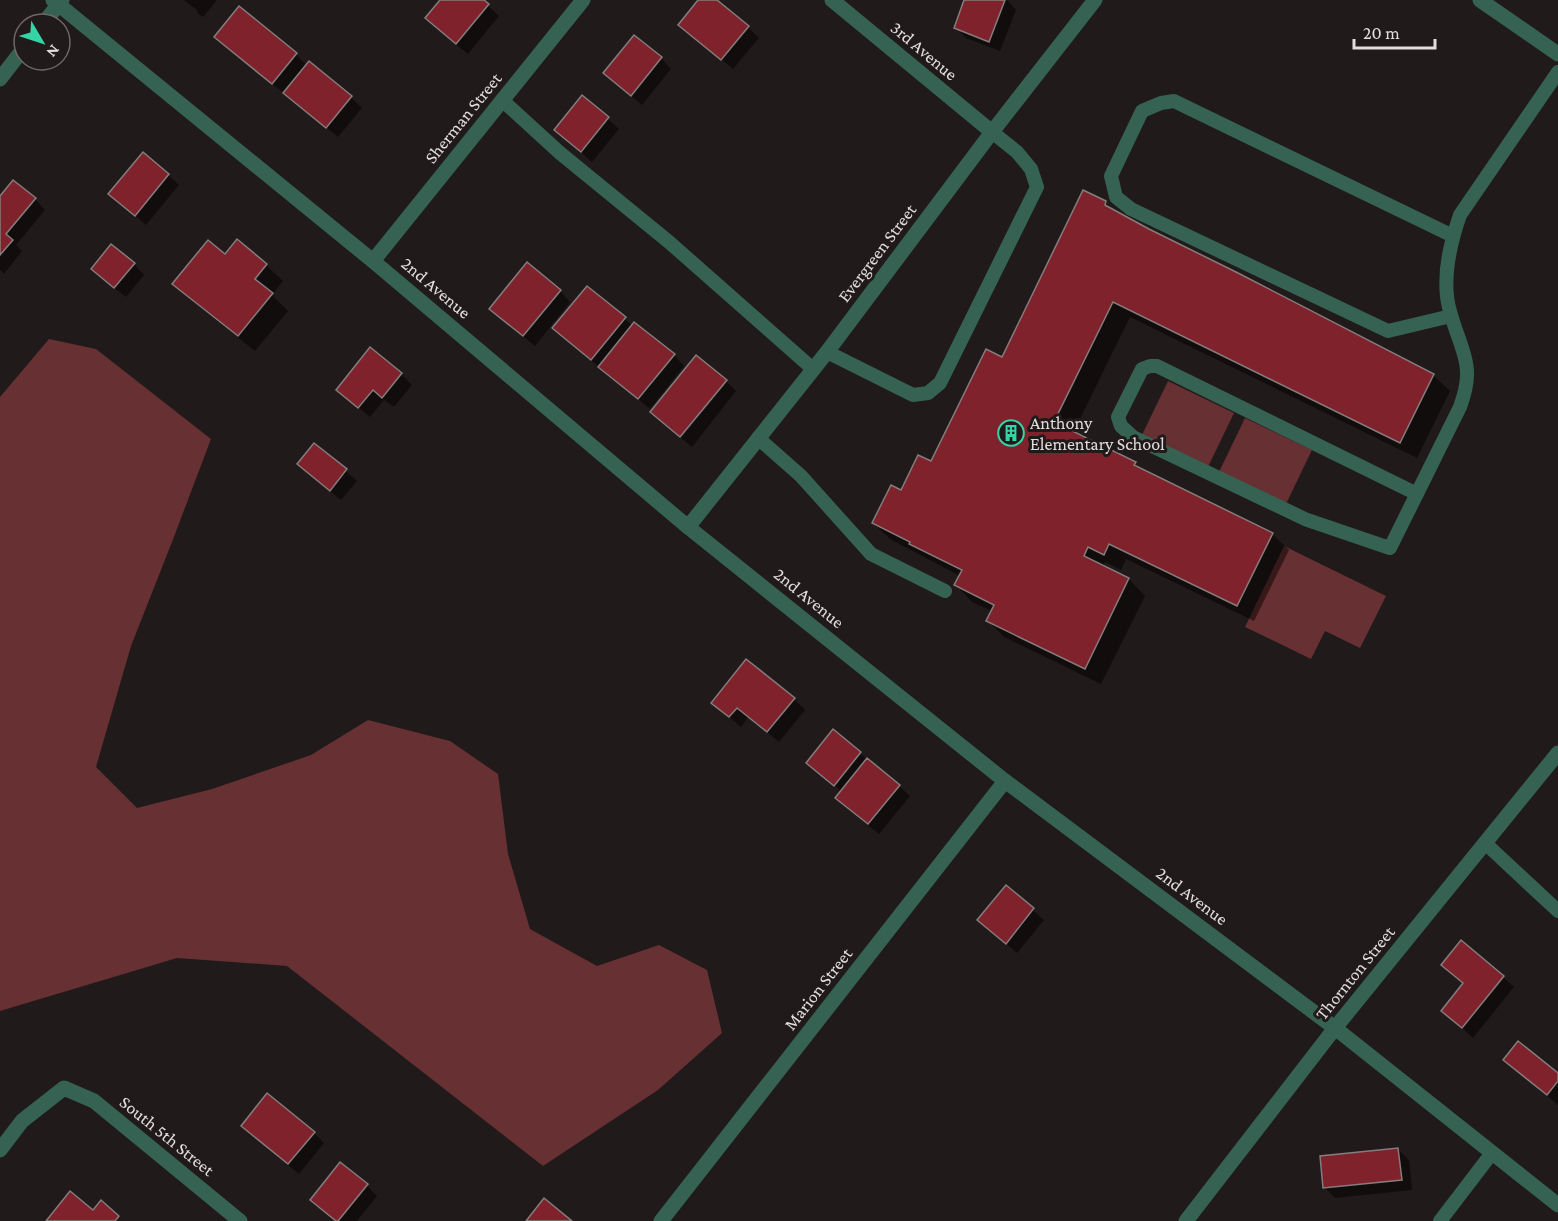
<svg xmlns="http://www.w3.org/2000/svg" width="1558" height="1221" viewBox="0 0 1558 1221" font-family="'Crimson Pro',serif">
  <style>
    .green { fill: #673032 }
    .shadow { fill: #0007 }
    .building { fill: #80222c; stroke: #857d7d; stroke-width: 1.5 }
    .lines { fill: none; stroke-linecap: round; stroke-linejoin: round }
    .service { stroke: #356252; stroke-width: 14 }
    .minor { stroke: #356252; stroke-width: 15 }
    .tertiary { stroke: #356252; stroke-width: 15 }
    .labels { text-anchor: middle; stroke-width: 6; stroke-linejoin: round; paint-order: stroke }
    .street-label { font-size: 18px; fill: #e3dede; stroke: #201a1a }
    .poi-label { font-size: 18px; fill: #e3dede; stroke: #201a1a; text-anchor: start }
  </style>
  <rect width="100%" height="100%" fill="#201a1a"/>
  <g class="green">
    <path d="M49 339 96 349 211 439 172 542 131 646 96 767 137 808 212 789 311 755 368 720 450 741 498 774 508 854 530 929 597 966 659 945 707 970 722 1033 658 1090 543 1166 287 966 177 958 0 1011V397Z"/>
    <path d="M1168 381 1234 413 1207 469 1141 437Z"/>
    <path d="M1245 418 1312 450 1285 506 1218 474Z"/>
    <path d="M1284 546 1386 596 1360 648 1325 631 1311 659 1245 627Z"/>
  </g>
  <g class="shadow">
    <path d="M184 0H217L203 17 197 13 198 11Z"/>
    <path d="M441 0H482L499 16 468 54 437 29 427 18Z"/>
    <path d="M700 0H715L748 27 759 38 733 69 691 35Z"/>
    <path d="M966 0H1007L1016 10 1000 51 966 38 955 27Z"/>
    <path d="M227 47 296 54 307 66 351 97 362 108 338 137Z"/>
    <path d="M661 58 671 69 642 105 616 84 605 73Z"/>
    <path d="M583 97 619 129 592 162 556 130Z"/>
    <path d="M168 175 179 185 146 225 110 194Z"/>
    <path d="M0 199H35L45 210 16 245 22 251 4 274 0 270Z"/>
    <path d="M1106 203 1115 212 1433 375 1450 391 1417 458 1130 317 1073 433 1135 463 1142 471 1272 534 1289 550 1254 621 1126 559 1121 570 1105 562 1103 567 1129 579 1145 596 1101 684 1004 637 988 621 992 611 972 602 956 585 960 576 890 539 873 523 902 492 932 463Z"/>
    <path d="M237 241 266 265 283 281 272 295 288 311 255 351 191 300 174 283 225 256Z"/>
    <path d="M134 264 144 275 126 297 104 280Z"/>
    <path d="M587 288 633 326 674 355 684 366 650 409 565 339 554 328Z"/>
    <path d="M560 291 570 302 535 346 502 319 491 309Z"/>
    <path d="M401 374 412 385 394 407 384 400 370 417 349 400Z"/>
    <path d="M727 382 736 391 692 447 681 438Z"/>
    <path d="M315 445 346 471 357 481 341 500 310 475 299 464Z"/>
    <path d="M794 699 805 710 779 742 748 717 741 727 713 703Z"/>
    <path d="M833 731 899 786 910 796 879 834 848 809 837 798 842 792 808 763Z"/>
    <path d="M1006 887 1044 920 1017 953 990 930Z"/>
    <path d="M1443 965 1503 977 1514 987 1473 1038 1443 1011 1464 984Z"/>
    <path d="M1505 1060 1558 1075V1105L1516 1070Z"/>
    <path d="M243 1126 314 1133 324 1143 299 1174 254 1137Z"/>
    <path d="M1398 1149 1409 1160 1412 1190 1335 1198 1324 1187Z"/>
    <path d="M367 1186 377 1196 357 1221H335L312 1200Z"/>
  </g>
  <g class="building">
    <path d="M440 0H484L489 4 456 44 425 18Z"/>
    <path d="M698 0H717L749 26 721 60 678 25Z"/>
    <path d="M964 0H1005L989 42 954 28Z"/>
    <path d="M239 6 297 53 272 84 214 37Z"/>
    <path d="M634 35 662 57 631 96 603 73Z"/>
    <path d="M309 61 352 96 326 128 283 93Z"/>
    <path d="M582 95 609 117 581 152 554 130Z"/>
    <path d="M143 152 169 174 135 216 108 194Z"/>
    <path d="M13 180 36 198 6 234 13 240 0 255V196Z"/>
    <path d="M1083 190 1106 201 1105 205 1149 229 1238 273 1434 374 1400 443 1113 302 1054 422 1136 462 1134 465 1273 533 1237 606 1109 544 1104 555 1088 547 1084 556 1129 578 1085 669 986 621 994 605 954 585 962 570 909 544 910 542 872 523 891 485 901 490 918 455 931 461 986 349 1002 357Z"/>
    <path d="M237 239 267 264 255 279 273 293 238 336 172 284 208 240 225 254Z"/>
    <path d="M111 244 135 263 114 288 91 269Z"/>
    <path d="M527 262 561 290 523 336 489 309Z"/>
    <path d="M587 286 626 317 591 360 552 328Z"/>
    <path d="M634 322 675 354 638 399 598 367Z"/>
    <path d="M370 347 402 373 382 398 373 390 358 408 336 390Z"/>
    <path d="M696 355 727 380 680 437 650 412Z"/>
    <path d="M314 443 347 469 330 491 297 464Z"/>
    <path d="M746 659 795 698 767 732 737 708 729 717 711 703Z"/>
    <path d="M833 729 861 752 834 786 806 763Z"/>
    <path d="M867 758 900 785 868 824 835 798Z"/>
    <path d="M1006 885 1034 908 1006 944 977 920Z"/>
    <path d="M1461 940 1504 976 1462 1028 1441 1011 1463 983 1441 965Z"/>
    <path d="M1518 1041 1558 1073V1081L1547 1095 1503 1060Z"/>
    <path d="M267 1093 315 1132 288 1164 241 1126Z"/>
    <path d="M1398 1148 1402 1180 1323 1188 1320 1156Z"/>
    <path d="M340 1162 368 1184 338 1221H336L310 1200Z"/>
    <path d="M70 1191 93 1210 101 1200 119 1216 115 1221H46Z"/>
    <path d="M544 1198 572 1221H526Z"/>
  </g>
  <g class="lines">
    <g class="service">
      <path d="M502 100 560 153 669 242 813 369"/>
      <path d="M1451 316 1388 331 1131 209 1116 197 1111 176 1142 111 1161 103 1174 101 1453 236"/>
      <path d="M827 352 913 395 928 393 940 383 1037 187 1031 169 1017 152 992 132"/>
      <path d="M758 438 801 476 871 554 945 591"/>
      <path d="M1417 494 1157 366H1150L1142 369 1118 417 1121 426 1133 437 1305 519 1390 548 1460 407C1464 396 1467 386 1467 375 1468 352 1449 321 1447 296 1444 268 1451 241 1460 215L1558 72"/>
      <path d="M1485 843 1558 911"/>
      <path d="M1440 1221 1492 1153"/>
    </g>
    <g class="minor">
      <path d="M832 0 992 132"/>
      <path d="M1480 0 1558 54"/>
      <path d="M43 24 62 0"/>
      <path d="M0 79 24 48"/>
      <path d="M373 261 583 0"/>
      <path d="M688 527 827 352 992 132 1095 0"/>
      <path d="M0 1150 22 1121 64 1088 94 1101 240 1221"/>
      <path d="M1186 1221 1335 1028"/>
    </g>
    <g class="tertiary">
      <path d="M53 0 373 261 688 527 1005 781 1335 1028 1558 1205"/>
      <path d="M1335 1028 1558 753"/>
      <path d="M661 1221 1005 781"/>
    </g>
  </g>
  <defs>
    <g id="building-ring" transform="scale(1.35)"><circle r="9.5" fill="#201a1a" stroke="#35d4a7" stroke-width="1.5"/><path d="M-4-6H4V6H1V3H-1V6H-4ZM-2.5-4.3h1.7v1.8h-1.7ZM.8-4.3h1.7v1.8H.8ZM-2.5-1h1.7V.8h-1.7ZM.8-1h1.7V.8H.8Z" fill="#35d4a7"/></g>
  </defs>
  <g fill-rule="evenodd">
    <use href="#building-ring" x="1011" y="433"/>
  </g>
  <g class="labels">
    <g class="street-label">
      <text transform="translate(924 51) rotate(40)" y="6">3rd Avenue</text>
      <text transform="translate(463 118) rotate(-51)" y="6">Sherman Street</text>
      <text transform="translate(877 253) rotate(-53)" y="6">Evergreen Street</text>
      <text transform="translate(436 288) rotate(40)" y="6">2nd Avenue</text>
      <text transform="translate(809 598) rotate(39)" y="6">2nd Avenue</text>
      <text transform="translate(1192 896) rotate(37)" y="6">2nd Avenue</text>
      <text transform="translate(1355 973) rotate(-51)" y="6">Thornton Street</text>
      <text transform="translate(818 989) rotate(-52)" y="6">Marion Street</text>
      <text transform="translate(167 1136) rotate(39)" y="6">South 5th Street</text>
    </g>
    <g class="poi-label">
      <text x="1030" y="429">Anthony<tspan x="1030" dy="21">Elementary School</tspan></text>
    </g>
  </g>
  <g transform="translate(42 42) rotate(129)"><circle r="28" fill="#201a1a" stroke="#6e6868" stroke-width="1.5"/>
  <path d="M0-4.5L10 22L0 15L-10 22Z" fill="#35d4a7"/>
  <text y="-9" font-size="16" font-weight="bold" text-anchor="middle" fill="#e3dede">N</text>
  </g>
  <path d="M1354 39v9h81v-9" fill="none" stroke="#e3dede" stroke-width="3"/>
  <text x="1363" y="39" font-size="18" fill="#e3dede" stroke="#201a1a" stroke-width="4.5" paint-order="stroke">20 m</text>
</svg>
